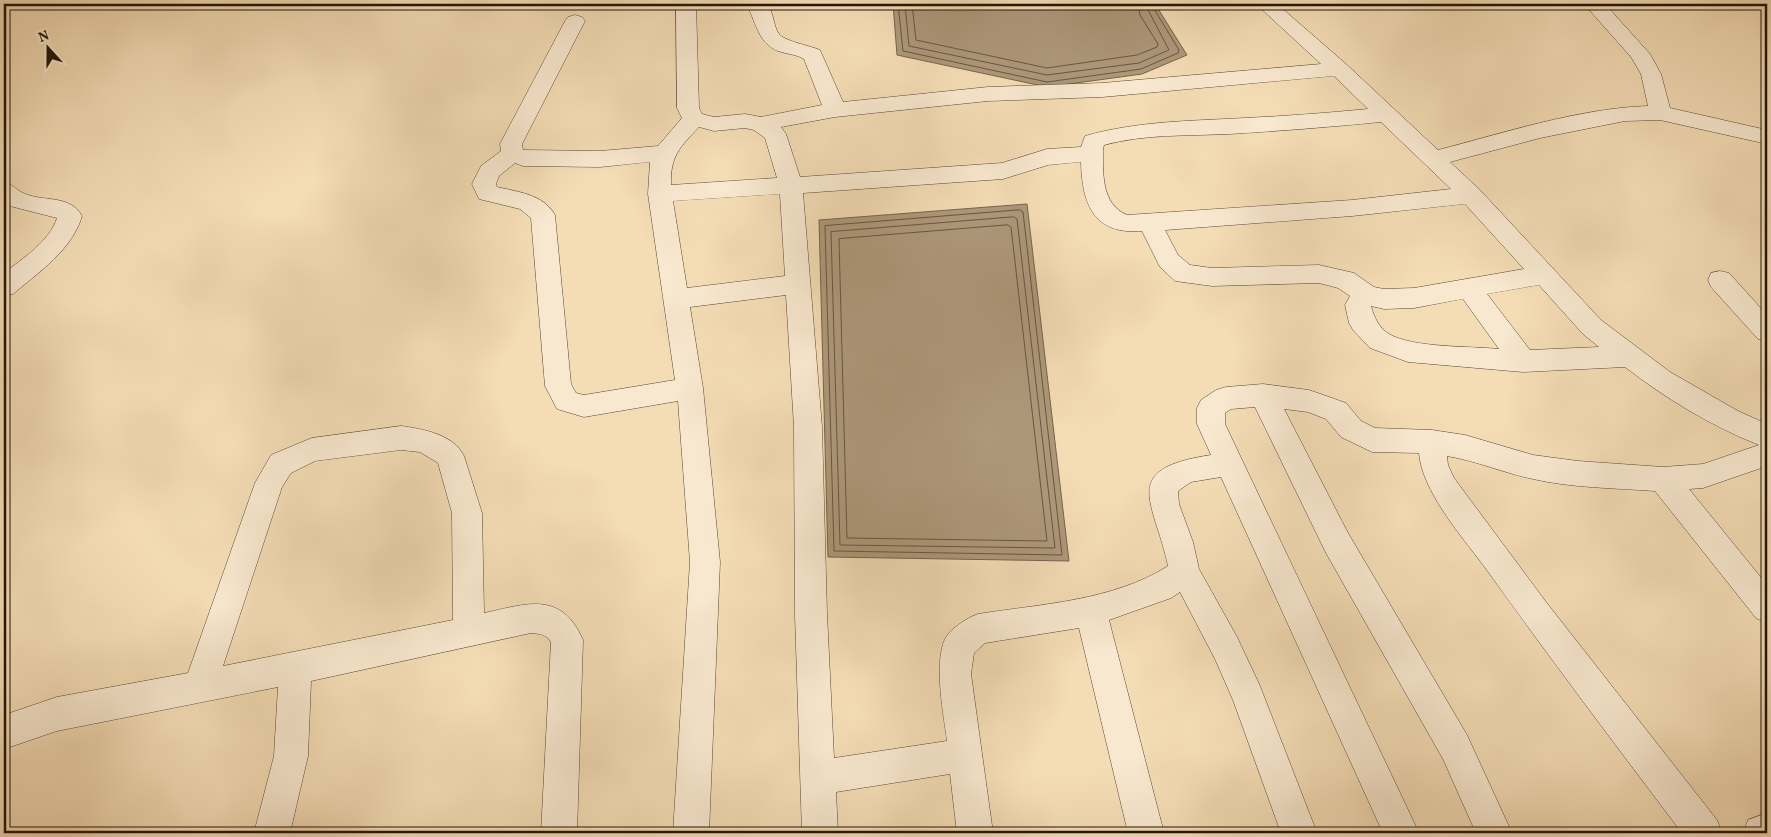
<svg xmlns="http://www.w3.org/2000/svg" width="1771" height="837" viewBox="0 0 1771 837" font-family="Vollkorn,serif">
  <style>
    .water { fill: #ad987a; stroke: #75644c }
    .lines { fill: none; stroke-linecap: round; stroke-linejoin: round }
    .shore { stroke: #685640; stroke-width: 1 }
    .minor-casing { stroke: #564732; stroke-width: 1 }
    .minor { fill: #f8e8cf; fill-rule: evenodd }
  </style>
  <rect width="100%" height="100%" fill="#f4dcb5"/>
  <filter id="stains"><feTurbulence type="fractalNoise" baseFrequency=".004" numOctaves="4"/><feColorMatrix values="0 0 0 0 .2 0 0 0 0 .09 0 0 0 0 .02 0 0 0 .5 -.17"/></filter>
  <radialGradient id="worn" r=".72"><stop offset=".6" stop-color="#630" stop-opacity="0"/><stop offset="1" stop-color="#630" stop-opacity=".3"/></radialGradient>
  <g class="water">
    <path d="M893 4H1155L1187 55 1142 74 1047 87 897 55Z"/>
    <path d="M1027 204 1069 561 828 557 819 220Z"/>
  </g>
  <g class="lines">
    <g class="shore">
      <path d="M898 4 903 51 1047 82 1141 69 1178 53 1179 50 1151 4"/>
      <path d="M905 4 909 46 1047 75 1139 63 1169 50 1145 4"/>
      <path d="M912 4 916 40 1047 68 1137 55 1157 47 1158 44 1140 15 1138 4"/>
      <path d="M1020 210 1023 212 1062 555 834 551 825 226Z"/>
      <path d="M1014 217 1017 219 1055 548 840 545 831 232Z"/>
      <path d="M1008 225 1011 227 1047 541 847 538 839 239Z"/>
    </g>
    <g class="minor-casing">
      <g id="minor">
        <path d="M676 4H696L699 108 702 114 714 117 745 114 761 117 822 105 804 59C795 54 787 54 778 51 757 43 756 20 746 4H767C774 12 773 26 779 34 784 41 811 46 820 50L843 102 988 87 1102 83 1321 64 1256 4H1277L1346 64 1438 150C1503 133 1581 108 1648 106L1641 74 1631 57 1584 4H1605L1650 54 1661 74 1670 108 1767 130V144L1660 120 1625 121 1540 138 1450 162 1479 189 1601 320 1670 372 1738 411 1767 424V466L1703 488 1689 489 1767 585V623L1756 618 1655 491C1615 488 1572 488 1533 479 1504 473 1477 461 1447 456L1448 465 1454 478 1546 602 1717 820 1722 833H1682C1617 747 1552 661 1489 573 1466 541 1422 493 1419 453L1372 452 1341 437 1326 419 1308 412 1284 409 1348 533 1467 735 1512 833H1476L1443 759 1326 553 1255 407 1231 409 1225 413V424L1419 833H1383L1221 477 1191 482 1178 491 1179 504 1193 542 1199 569 1237 637 1260 686 1317 833H1281L1233 700 1215 659 1180 592 1171 598 1109 620 1164 833H1128L1079 628 985 643 974 653 971 674 993 833H957L950 774 836 792 838 833H802L795 614 794 427 786 295 690 307 703 388 720 562 709 833H673L690 562 678 401 584 417 557 409 545 386 531 218 520 209 479 199 472 184 481 166 501 151 500 144 565 21 568 17 575 15 582 17 585 21 522 144 523 150 600 151 658 146 682 118 677 108ZM1334 76 1368 109C1327 113 1286 116 1245 118 1191 121 1138 121 1085 136L1081 147 1047 149 1002 163 800 177 786 134 781 127 835 117 988 101 1102 97ZM1381 122 1451 189 1352 200 1127 215C1101 204 1103 173 1103 149L1104 145C1144 134 1187 136 1229 134 1280 131 1330 127 1381 122ZM699 127 714 131 745 128 754 130 765 138 777 178 671 185C670 156 680 147 699 127ZM650 162 648 194 675 380 584 395 576 393 571 384 555 215C543 194 518 192 497 187L496 184 499 176 515 163 523 166 600 167ZM1081 162C1082 205 1094 235 1142 231L1160 267 1175 281 1212 286 1319 283 1338 288 1350 296 1345 305 1349 323 1353 330 1370 348 1408 362 1523 372 1625 367C1665 398 1711 426 1759 445L1703 464 1663 467 1578 461 1533 455 1465 435 1432 430 1375 428 1361 421 1346 403 1309 390 1263 384 1226 387 1216 390 1201 400 1197 408V424L1211 455C1118 469 1154 500 1168 566 1113 601 1041 604 978 614 967 618 957 625 949 633 931 653 944 716 947 741L834 758 827 614 822 427 803 193 1003 179 1048 165ZM780 194 785 276 687 288 673 201ZM1465 204 1524 269 1414 288 1384 289 1374 287 1354 273 1319 265 1212 268 1190 265 1178 255 1165 230 1352 216ZM1539 285 1583 334 1599 347 1530 350 1487 294ZM1463 299 1499 349C1470 346 1413 348 1389 334 1379 328 1374 317 1371 306L1384 309 1414 308Z"/>
        <path d="M4 182C12 184 14 188 21 192 41 203 69 193 82 216 72 250 39 272 13 294L4 296V273C22 259 50 241 57 218L6 205 4 203Z"/>
        <path d="M1720 271 1729 273 1767 315V342L1758 339 1711 287 1708 280 1711 273Z"/>
        <path d="M401 426C423 429 453 434 464 456L482 513 484 613C527 604 561 590 583 640L577 833H541L551 642C546 634 540 634 531 633L311 681 308 756 290 833H254L274 756 278 687 57 731 4 749V715L57 697 188 673 255 483 271 455 302 442 312 438ZM401 450 420 452 438 463 452 513 453 620 223 666 282 487 291 473 315 461Z"/>
        <path d="M1767 813V833H1743L1748 820Z"/>
      </g>
    </g>
    <use href="#minor" class="minor"/>
  </g>
  <rect width="1771" height="837" fill="none" stroke="#f4dcb5" stroke-width="20"/>
  <rect x="5" y="5" width="1761" height="827" fill="none" stroke="#221507" stroke-width="2.5"/>
  <rect x="10" y="10" width="1751" height="817" fill="none" stroke="#221507"/>
  <g transform="translate(48 48) rotate(339)" stroke="#f8e8cf" stroke-width="4" paint-order="stroke">
  <path d="M0-4L9 19L0 12L-9 19Z" fill="#221507"/>
  <text y="-8" font-size="14" font-weight="bold" text-anchor="middle" fill="#221507">N</text>
  </g>
  <rect width="100%" height="100%" filter="url(#stains)"/>
  <rect width="100%" height="100%" fill="url(#worn)"/>
</svg>
